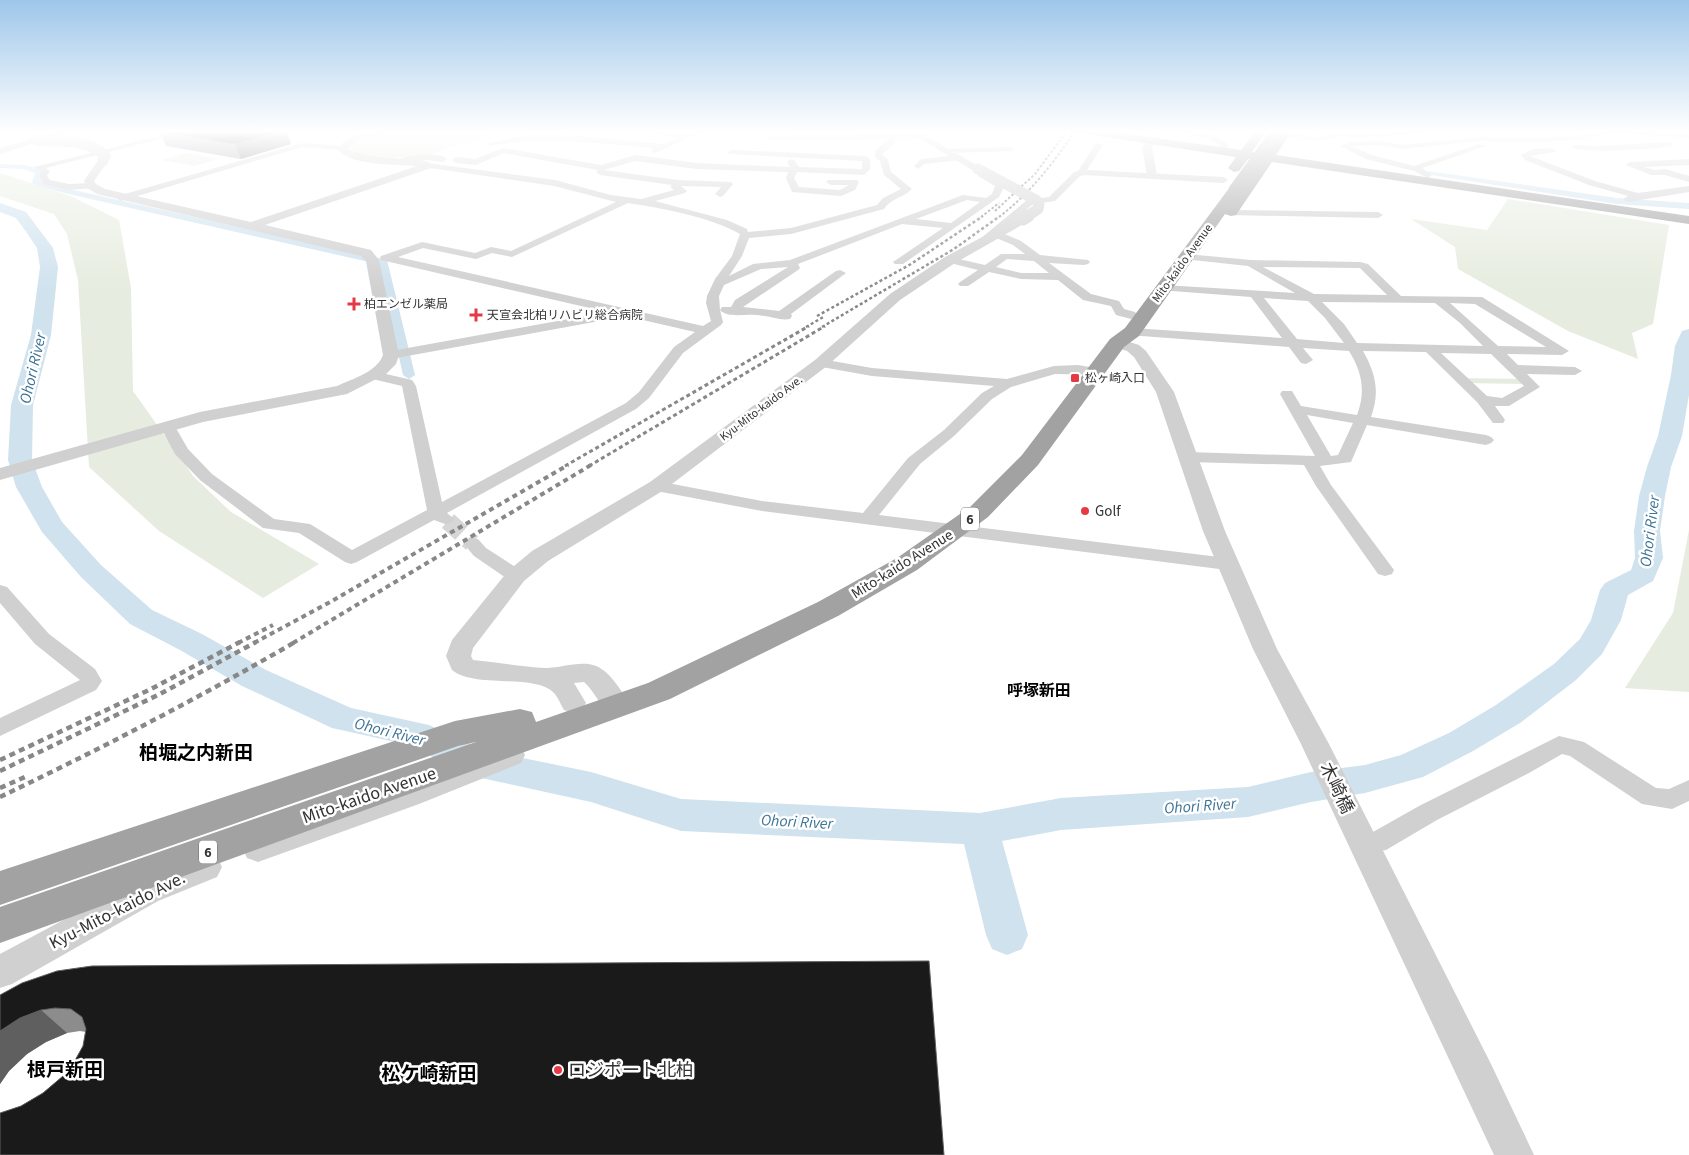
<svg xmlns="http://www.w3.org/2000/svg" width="1689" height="1155" viewBox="0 0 1689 1155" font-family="'Source Sans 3','Noto Sans JP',sans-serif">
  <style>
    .green { fill: #e6ecdf }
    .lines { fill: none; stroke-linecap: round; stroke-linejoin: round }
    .canal { fill: #cfe2ee; fill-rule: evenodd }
    .river { fill: #cfe2ee; fill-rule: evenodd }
    .minor-tunnel { stroke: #d6d6d6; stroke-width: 18; stroke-dasharray: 18 9; stroke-linecap: butt }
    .minor { fill: #d0d0d0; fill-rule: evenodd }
    .tertiary { fill: #d0d0d0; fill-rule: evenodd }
    .trunk { fill: #a2a2a2; fill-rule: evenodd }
    .rail-far4 { stroke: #888; stroke-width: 2; stroke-dasharray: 2.5 2; stroke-linecap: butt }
    .rail-far3 { stroke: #888; stroke-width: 2.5; stroke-dasharray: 3 2.5; stroke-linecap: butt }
    .rail-far2 { stroke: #888; stroke-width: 3; stroke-dasharray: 4 3; stroke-linecap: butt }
    .rail-far1 { stroke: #888; stroke-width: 4; stroke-dasharray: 5 4; stroke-linecap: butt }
    .rail { stroke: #888; stroke-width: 4.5; stroke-dasharray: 6 4.5; stroke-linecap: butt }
    .tertiary-bridge-far1 { stroke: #d0d0d0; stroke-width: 11 }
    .tertiary-bridge { stroke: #d0d0d0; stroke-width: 13 }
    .trunk-bridge { stroke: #a2a2a2; stroke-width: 13 }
    .wall { fill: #8c8c8c }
    .shaded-wall { fill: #5f5f5f }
    .building { fill: #1a1a1a; stroke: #5f5f5f }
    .poi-dot { fill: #e63946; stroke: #fff; stroke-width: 2 }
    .labels { text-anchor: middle; stroke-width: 5; stroke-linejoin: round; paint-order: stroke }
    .far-street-label { font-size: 12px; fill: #333; stroke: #fff }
    .far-poi-label { font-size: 12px; fill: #333; stroke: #fff; text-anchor: start }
    .shield { fill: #fff; stroke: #707070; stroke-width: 1 }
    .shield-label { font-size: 14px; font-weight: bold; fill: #333 }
    .poi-label { font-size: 15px; fill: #333; stroke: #fff; text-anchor: start }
    .street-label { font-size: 15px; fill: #333; stroke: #fff }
    .water-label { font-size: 16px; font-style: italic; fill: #3f7597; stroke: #fff }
    .neighbourhood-label { font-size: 16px; font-weight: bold; fill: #000; stroke: #fff }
    .near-street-label { font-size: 18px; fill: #333; stroke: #fff }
    .near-poi-label { font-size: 18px; fill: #333; stroke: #fff; text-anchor: start }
    .near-neighbourhood-label { font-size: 19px; font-weight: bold; fill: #000; stroke: #fff }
  </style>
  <rect width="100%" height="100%" fill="#fff"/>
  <g class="green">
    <path d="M389 131H494L481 139 450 147 427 156 384 158 364 155 349 148C356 136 376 134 389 131Z"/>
    <path d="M187 153 219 159 194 166 161 160Z"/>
    <path d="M0 173 73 197 119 220 131 288 133 391 194 477 231 512 319 564 263 598 159 531 89 467 78 280 67 234 54 214 0 196Z"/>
    <path d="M1508 199 1669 225 1653 324 1632 333 1638 359 1568 331 1458 269 1455 247 1411 219 1487 230Z"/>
    <path d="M1458 378 1524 379 1529 384 1464 383Z"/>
    <path d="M1689 530V692L1625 688 1673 613Z"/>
  </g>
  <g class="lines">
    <g class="canal">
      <path d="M0 164 24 165 43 170 44 172 41 181 65 188 387 260 415 375 409 379 403 375 378 264 60 192 33 184 32 182 35 173 23 169 0 168Z"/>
      <path d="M1428 171 1617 198 1689 203V209L1617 204 1431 175 1427 173Z"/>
    </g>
    <path class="river" d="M0 203 26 212 53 248 58 267 51 335 33 405 32 460 42 487 62 522 101 565 152 610 202 634 266 670 351 708 429 725 484 750 591 772 681 799 980 813 1061 798 1248 787 1311 772 1365 765 1401 755 1449 733 1496 705 1554 664 1580 639 1591 620 1600 590 1605 583 1631 570 1635 558 1634 531 1639 496 1647 467 1658 436 1671 375 1675 346 1682 331 1689 329V395L1682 436 1671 467 1665 496 1660 531 1663 558 1653 581 1628 595 1621 620 1602 654 1576 680 1520 723 1473 751 1423 777 1365 793 1311 802 1248 817 1061 830 1002 841 1028 935 1022 949 1007 955 992 949 986 935 964 844 681 831 591 802 477 777 464 773 409 745 332 728 242 686 180 650 130 624 81 577 42 532 16 487 8 460 11 405 31 335 40 267 37 248 27 233 16 218 0 212Z"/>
    <path class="minor-tunnel" d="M448 521 472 543"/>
    <g class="minor">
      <path d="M179 131H191L46 168 50 171 47 176 50 180 69 184 91 183 96 186 94 188 69 190 44 184 39 176 41 172 34 167Z"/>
      <path d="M645 131C658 129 672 135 685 134 692 134 697 130 704 131L655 153 651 151 654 148C599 143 545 136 490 146L486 144 512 138 534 135 578 136 663 144 678 138Z"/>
      <path d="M1176 131C1193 129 1216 133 1229 145L1225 150H1219L1218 148 1220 145 1209 139Z"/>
      <path d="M1367 131 1375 133 1428 131 1424 133 1374 137 1367 135Z"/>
      <path d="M1600 131H1644L1689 134V138L1618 133 1605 134 1587 139 1539 142 1479 141 1403 149 1378 145 1352 146 1372 155 1414 166 1479 144 1486 146 1422 168 1432 175 1428 178 1414 171 1366 159 1340 146 1350 142 1378 141 1403 145 1479 137 1539 138 1587 135Z"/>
      <path d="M1281 132C1293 131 1305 137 1317 137 1332 136 1352 126 1367 136L1363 138 1341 136 1317 141 1281 136Z"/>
      <path d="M924 134 925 136 921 138 896 139 894 144 882 154 888 160 891 172 912 189C903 198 891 198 884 209L791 234 749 238 742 256 729 276 753 264 790 260 963 195 986 198 992 194 995 186 978 176V172H984L1003 183 1005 185 999 197 903 264H895L893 262 943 228 902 224 798 264 800 268 798 270 743 307 779 311 836 271 840 270 846 273 791 314 792 316 790 319C779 321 767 315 755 315 745 314 727 318 720 310L723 322 721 325 683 353 649 398 636 409 447 513 454 519 451 523 445 524 434 520 357 562 351 564 345 562 299 533 263 528 200 480 175 454 160 426 163 423H173L188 449 212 474 274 519 310 524 352 550 427 510 402 386 368 378 366 375 368 372 373 371 412 380 416 386 442 502 626 403 639 392 674 347 695 332 621 315 616 318 391 359 386 358 384 355 386 352 391 351 607 312 381 260 380 258 381 256 422 242 475 253 491 247 511 251 616 202 554 186 430 168 427 167V163L555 180 611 195 641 199 674 190 670 187 672 185 600 175 596 172 598 170 504 153 476 165 456 163 452 160 456 157 475 159 503 148 601 165 635 155 697 163 790 167 787 162 791 159 794 160 799 167 862 169V161L729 154 728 152 732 150 866 156 870 159V169L864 175 797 172 794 178 799 187 840 190 849 185H831L826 182 828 180H857L859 182 855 190 841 196 792 192 786 178 788 172 697 169 635 161 604 170 678 180 731 182 733 184 723 196 720 197 715 194 721 187 681 186 687 191 685 193 655 201 727 220 747 229 748 232 791 228 877 205 883 198 901 189 884 175 880 161 875 157V151L888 139 770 140 766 138 767 136ZM967 200 980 202 951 223 916 219ZM628 203C661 208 711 217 740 234L732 256 715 279 707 296 706 303 711 321 703 326 398 257 423 248 476 259 492 253 512 257ZM788 267 735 300 731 307H722L720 310 719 296 724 285 761 269Z"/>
      <path d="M1669 142H1672V146C1657 149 1581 154 1572 147L1576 145 1596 146Z"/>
      <path d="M302 143 343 146 347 148 343 150 302 147 124 200 121 201 116 198 118 196Z"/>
      <path d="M1096 143 1103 145 1087 170 1224 177 1228 180 1224 183 1084 175 1080 176 1055 201 1033 204 1000 232 1021 241 1040 255 1088 260 1090 262 1088 264 1084 265 1049 263 1091 294 1119 301 1124 309 1135 312 1137 315 1135 318 1131 319 1116 315 1111 306 1083 300 1058 280 1021 279 989 272 968 286H960L958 284 960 282 978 270 946 262 945 260 946 258 950 257 985 265 1001 254H1025L1013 245 994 237 985 242 980 239 1027 200 1049 197 1074 172 1078 171ZM1007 259 1034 261 1049 273H1021L996 267Z"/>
      <path d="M1010 147 1014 149 1013 151 947 153 943 151 947 149Z"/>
      <path d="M1552 148 1556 150 1555 152 1530 156 1595 181 1638 193 1689 186V192L1628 202 1623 199 1628 196 1589 185 1525 160 1521 155 1533 149Z"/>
      <path d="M426 154 443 156 447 159 443 162 426 160 404 163 400 160 404 157Z"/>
      <path d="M958 155 962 158 961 160 924 164 918 169 914 166 921 159Z"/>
      <path d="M1689 159V165L1644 167 1655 170 1665 169 1689 176V182L1665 175H1651L1626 165 1630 162Z"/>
      <path d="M1230 210 1378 212 1383 215 1378 218 1227 215 1225 213Z"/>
      <path d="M1187 254 1251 260 1360 262 1368 264 1401 296 1482 297 1569 351 1562 355 1507 354 1518 365 1575 367 1582 371 1575 375 1527 374 1540 387 1509 406H1495L1505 420 1503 423H1493L1477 402 1426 352 1363 351C1376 374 1380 392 1371 417L1486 435 1491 437 1494 440 1491 443 1486 445 1367 425 1351 462 1320 466 1331 485 1394 570 1392 574 1385 576 1378 574 1316 486 1304 465 1188 462 1182 460 1180 457 1182 454 1188 452 1315 456 1280 394 1282 391H1292L1301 406 1357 415C1366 391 1362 372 1349 351L1303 348 1313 360 1306 364 1301 363 1289 347 1128 335 1126 332 1128 329 1132 328 1282 338 1251 297 1159 290 1157 288 1159 286 1163 285 1295 293 1248 266 1183 259 1182 257ZM1263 267 1360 268 1387 295 1314 294ZM1264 298 1308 301 1325 318 1344 343 1297 339ZM1322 302 1435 303 1460 323 1483 346 1357 343 1344 324ZM1450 303 1475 304 1546 347 1498 346ZM1441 353 1491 354 1524 386 1502 398 1487 396ZM1307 415 1353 423 1338 455 1331 456Z"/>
      <path d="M821 359 872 368 1007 379 1054 366 1078 365 1101 369 1103 372 1101 375 1055 374 1011 387 992 399 954 436 920 464 879 515 1227 558 1234 560 1236 564 1234 568 1227 570 762 511 651 490 649 486 651 482 657 481 762 501 863 513 908 458 944 430 982 393 994 386 872 376 816 366 814 363 816 360Z"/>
      <path d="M472 538 478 539 486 548 523 572 525 576 523 580 516 582 509 580 474 556 463 543 466 539Z"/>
      <path d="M0 585 7 587 49 634 95 669 102 681 96 690 0 736V718L80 680 35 644 0 603Z"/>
      <path d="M1559 736 1584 742 1656 788 1669 789 1689 780V801L1672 809 1642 804 1570 756 1562 754 1529 773 1437 820 1386 850 1363 854 1354 851 1350 843 1354 835 1373 832 1419 806Z"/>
    </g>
    <g class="tertiary">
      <path d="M58 131H71L0 154V148Z"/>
      <path d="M374 131H388L357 141 349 147V150L372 156 426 161 435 165 434 167 265 225 371 250 379 260 399 355 396 364 386 374 347 394 203 422 0 480V468L200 412 337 386C352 379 377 372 383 355L366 261 361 256 97 194 87 188 84 181 99 159 103 158 108 161 94 181 96 184 105 189 251 222 417 166C396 164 354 166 339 151L341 144 351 137Z"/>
      <path d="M907 131H918L983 169 982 171H974Z"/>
      <path d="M1155 135 1160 138 1152 147 1157 176 1152 179 1147 176 1142 147 1152 136Z"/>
      <path d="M1023 215 1027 216 1029 219 1027 222 955 263 900 300 827 366 664 490 548 561 524 581 473 648 471 656 473 660C497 662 522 667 546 668 562 668 581 660 596 666 611 672 623 693 631 707L627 714C603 721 600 696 584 682L574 683 586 703 582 710 573 713 564 710C561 705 558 697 554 693 535 673 475 689 452 670L446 656 452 640 508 571 532 551 650 482 815 360 890 294 945 257Z"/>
      <path d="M1117 338 1139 345 1146 351 1174 392 1225 531 1277 649 1329 744 1491 1064 1534 1155H1494L1301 744 1253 649 1203 531 1156 392 1134 357 1127 351 1111 346 1109 343 1111 340Z"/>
      <path d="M511 744 521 747 525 755 521 763 419 804 258 862 247 858 243 849 247 840 399 788Z"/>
      <path d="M206 854 217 857 222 867 217 877 158 901 12 984 0 988V954L136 881Z"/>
    </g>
    <path class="trunk" d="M1080 131H1106L1241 150 1256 131H1267L1252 152 1265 154 1282 131H1292L1276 155 1689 216V224L1272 162 1236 215 1231 216 1225 214 1139 336 1124 347 1038 465 988 517 917 570 838 616 670 699 0 943V907L476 742 458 746 0 905V871L455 721 520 709 532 712 536 722 648 683 818 602 897 558 970 507 1022 455 1110 339 1125 328 1230 187 1235 186 1241 188 1260 160 1248 159 1239 171 1234 172 1228 168 1236 157 1086 134Z"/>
    <g class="rail-far4">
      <path d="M995 211 1035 174 1067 131"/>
      <path d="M981 217 999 203"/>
      <path d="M999 217C1030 193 1053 164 1075 131"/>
    </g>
    <g class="rail-far3">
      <path d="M817 316 911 264 983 216"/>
      <path d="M806 327 825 316"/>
      <path d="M822 327 954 249 1000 216"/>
    </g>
    <g class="rail-far2">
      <path d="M565 466 809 326"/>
      <path d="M589 466 825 326"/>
    </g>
    <g class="rail-far1">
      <path d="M238 643 273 625"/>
      <path d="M254 643 332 601 568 465"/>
      <path d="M293 643 591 465"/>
    </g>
    <g class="rail">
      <path d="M0 760 151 689 240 642"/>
      <path d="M0 771 160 694 256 642"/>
      <path d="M0 788 25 777"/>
      <path d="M0 797C100 749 199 698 295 642"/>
    </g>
    <g class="tertiary-bridge-far1">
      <path d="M36 140C58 142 89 138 105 156L103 161"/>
      <path d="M978 169 1036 200 1039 204 1038 209 1026 217"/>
    </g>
    <path class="tertiary-bridge" d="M1023 219 1028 216"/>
    <path class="trunk-bridge" d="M1235 190 1278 131"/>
  </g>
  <g class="wall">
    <path d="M160 132 291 144 241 159 166 146Z"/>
    <path d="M0 995 944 1155 21 1106 43 1093 63 1076 73 1064 83 1046 86 1032 80 1031 67 1033 46 1042 27 1054 9 1071 0 1084Z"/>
  </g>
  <g class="shaded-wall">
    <path d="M286 131 291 144 241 159 235 144Z"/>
    <path d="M41 1010 67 1033 46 1042 27 1054 9 1071 0 1084V1031L20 1018Z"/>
  </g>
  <g class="building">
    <path d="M167 131H285L235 144 160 132Z"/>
    <path d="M929 961 944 1155H0V1113L21 1106 43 1093 63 1076 73 1064 83 1046 86 1029 82 1017 71 1009 55 1008 41 1010 20 1018 0 1031V995L22 983 57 971 92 966Z"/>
  </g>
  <linearGradient id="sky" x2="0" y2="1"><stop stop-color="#9ec6ea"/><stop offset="0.45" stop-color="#fff"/><stop offset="1" stop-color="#fff" stop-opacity="0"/></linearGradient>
  <rect width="1689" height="292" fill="url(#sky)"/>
  <g class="poi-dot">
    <path d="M351.5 296.5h5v5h5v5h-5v5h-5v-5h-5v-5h5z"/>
    <path d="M473.5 307.5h5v5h5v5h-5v5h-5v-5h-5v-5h5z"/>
    <rect x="1070" y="373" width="10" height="10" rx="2.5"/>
    <circle cx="1085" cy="511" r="5"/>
    <circle cx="558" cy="1070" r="5"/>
  </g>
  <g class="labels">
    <g class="far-street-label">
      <text transform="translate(1182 263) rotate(-54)" y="4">Mito-kaido Avenue</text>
      <text transform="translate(761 408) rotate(-37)" y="4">Kyu-Mito-kaido Ave.</text>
    </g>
    <g class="far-poi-label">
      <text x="364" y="308">柏エンゼル薬局</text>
      <text x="487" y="319">天宣会北柏リハビリ総合病院</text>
      <text x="1085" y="382">松ヶ崎入口</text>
    </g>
    <g class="shield">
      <rect x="961" y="507.5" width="18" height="23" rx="4"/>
      <rect x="199" y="840.5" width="18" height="23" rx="4"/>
    </g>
    <g class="shield-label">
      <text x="970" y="524">6</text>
      <text x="208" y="857">6</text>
    </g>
    <g class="poi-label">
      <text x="1095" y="516">Golf</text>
    </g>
    <g class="street-label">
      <text transform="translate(902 564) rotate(-32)" y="5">Mito-kaido Avenue</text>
    </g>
    <g class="water-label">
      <text transform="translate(32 368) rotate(-77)" y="6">Ohori River</text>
      <text transform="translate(1649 531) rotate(-83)" y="6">Ohori River</text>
      <text transform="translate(390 731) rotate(14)" y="6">Ohori River</text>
      <text transform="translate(1200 805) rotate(-4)" y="6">Ohori River</text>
      <text transform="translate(797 821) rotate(3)" y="6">Ohori River</text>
    </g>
    <g class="neighbourhood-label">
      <text x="1039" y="696">呼塚新田</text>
    </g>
    <g class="near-street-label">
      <text transform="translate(1337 788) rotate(64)" y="6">木崎橋</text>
      <text transform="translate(369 795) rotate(-19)" y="6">Mito-kaido Avenue</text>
      <text transform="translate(117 910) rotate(-27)" y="6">Kyu-Mito-kaido Ave.</text>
    </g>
    <g class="near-poi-label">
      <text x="568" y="1076">ロジポート北柏</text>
    </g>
    <g class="near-neighbourhood-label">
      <text x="196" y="759">柏堀之内新田</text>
      <text x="65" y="1076">根戸新田</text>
      <text x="429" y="1080">松ケ崎新田</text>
    </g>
  </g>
</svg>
